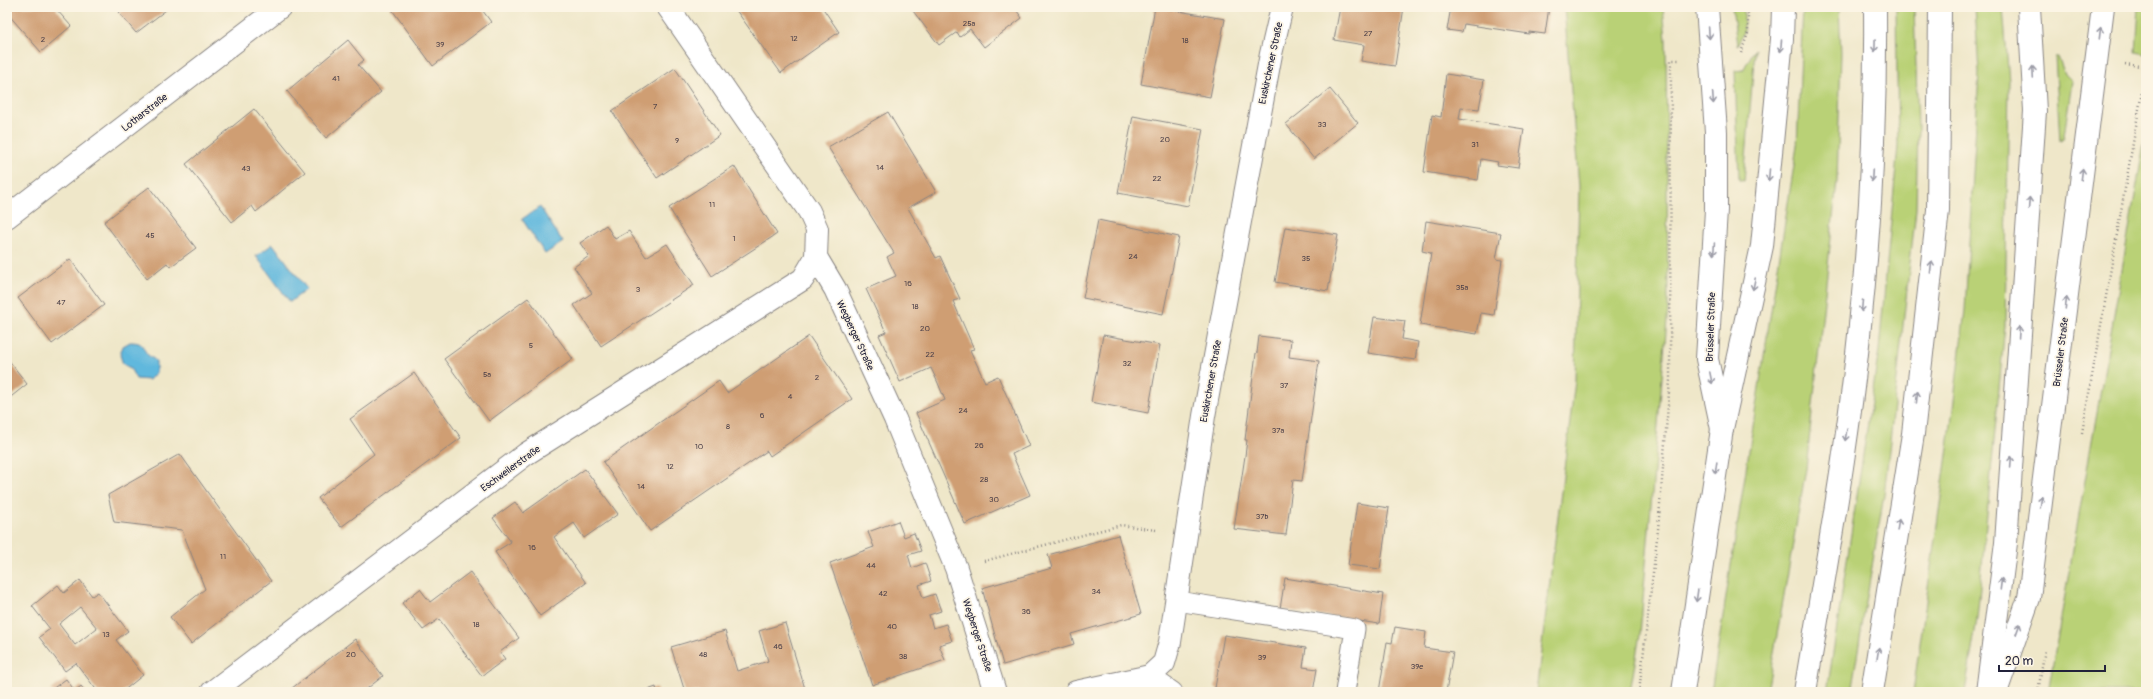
<svg xmlns="http://www.w3.org/2000/svg" width="2153" height="699" viewBox="0 0 2153 699" font-family="Pangolin,sans-serif">
  <style>
    .green { fill: #b9d176; stroke: #6e7a58 }
    .water { fill: #60b8dd; stroke: #416d8c }
    .building { fill: #cf9e73; fill-rule: evenodd }
    .lines { fill: none; stroke-linecap: round; stroke-linejoin: round }
    .service-casing { stroke: #888482; stroke-width: 21 }
    .minor-casing { stroke: #888482; stroke-width: 24 }
    .secondary-casing { stroke: #888482; stroke-width: 24 }
    .trunk-casing { stroke: #888482; stroke-width: 24 }
    .path { stroke: #888482; stroke-width: 2.5; stroke-dasharray: 1 3; stroke-linecap: butt }
    .service { stroke: #fff; stroke-width: 19 }
    .minor { stroke: #fff; stroke-width: 22 }
    .secondary { stroke: #fff; stroke-width: 22 }
    .trunk { stroke: #fff; stroke-width: 22 }
    .oneway { stroke: #9c9ca7 }
    .labels { text-anchor: middle; stroke-width: 3.5; stroke-linejoin: round; paint-order: stroke }
    .number-label { font-size: 8px; fill: #4d4149 }
    .street-label { font-size: 10px; fill: #22223b; stroke: #fcf5e5 }
  </style>
  <rect width="100%" height="100%" fill="#fcf5e5"/>
  <filter id="ink" filterUnits="userSpaceOnUse"><feTurbulence type="fractalNoise" baseFrequency=".025" numOctaves="2"/><feDisplacementMap in="SourceGraphic" scale="8" xChannelSelector="R" yChannelSelector="G"/><feConvolveMatrix kernelMatrix="1 2 1 2 8 2 1 2 1" color-interpolation-filters="sRGB"/></filter>
  <filter id="wash" filterUnits="userSpaceOnUse"><feTurbulence type="fractalNoise" baseFrequency=".012" numOctaves="4" result="noise"/><feDisplacementMap in="SourceGraphic" scale="16" xChannelSelector="R" yChannelSelector="G"/><feGaussianBlur stdDeviation="0.9" result="paint"/><feColorMatrix in="noise" values="0 0 0 0 0 0 0 0 0 0 0 0 0 0 0 0 0 1.4 0 .05"/><feComposite in="paint" operator="in"/></filter>
  <g filter="url(#wash)">
    <rect width="100%" height="100%" fill="#efe7c9"/>
    <g class="green">
      <path d="M1564 7H1663L1666 40 1668 308 1640 634 1630 692H1536L1575 381 1579 186Z"/>
      <path d="M1732 7H1744V32L1737 45Z"/>
      <path d="M1803 7H1839L1841 53 1837 181 1806 469 1767 692H1711L1797 146Z"/>
      <path d="M1896 7H1914L1918 128 1916 209 1884 495 1851 692H1827L1879 350 1898 146Z"/>
      <path d="M1975 7H2003L2009 81 2005 325 1977 619 1965 692H1913L1948 448 1965 310 1979 73Z"/>
      <path d="M2139 7H2146V54L2136 52Z"/>
      <path d="M1755 49 1744 181 1739 180 1735 71 1743 70Z"/>
      <path d="M2055 57H2058L2065 74 2072 81 2064 136 2062 140 2060 141Z"/>
      <path d="M2146 132V692H2048Z"/>
    </g>
    <g class="water">
      <path d="M540 207 563 242 545 254 522 219Z"/>
      <path d="M273 244 307 289 290 302 256 256Z"/>
      <path d="M130 342C145 342 141 347 148 355 150 357 154 359 156 361V373L149 380 136 379 130 368 123 364 120 355 123 346Z"/>
    </g>
    <g id="blocks">
      <g class="building">
        <path d="M7 7H58L56 9 71 26 41 52 7 13Z"/>
        <path d="M124 7H170L136 33 119 13Z"/>
        <path d="M390 7H480L491 22 433 66Z"/>
        <path d="M519 7H529L523 12Z"/>
        <path d="M741 7H822L839 32 781 73 736 10Z"/>
        <path d="M910 7H1014L1022 18 984 47 970 29 960 37 957 32 939 45Z"/>
        <path d="M1155 7 1225 19 1210 97 1141 84Z"/>
        <path d="M1340 7H1404L1395 66 1361 61 1364 45 1334 40Z"/>
        <path d="M1451 7H1549L1545 34 1529 32V34L1464 24 1462 32 1447 30Z"/>
        <path d="M348 40 364 60 358 65 381 92 326 138 287 91Z"/>
        <path d="M675 68 720 135 657 178 612 111Z"/>
        <path d="M1446 74 1484 80 1479 109 1461 107 1459 119 1524 129 1518 168 1497 165 1498 162 1481 159 1478 180 1424 172 1432 115 1441 117Z"/>
        <path d="M1330 89 1358 123 1314 159 1286 124Z"/>
        <path d="M254 109 305 172 256 212 252 206 232 222 186 164Z"/>
        <path d="M888 112 936 192 908 208 936 258 940 256 960 299 953 301 974 349 970 350 985 382 998 376 1029 446 1012 454 1030 495 965 524 916 413 945 400 938 383 931 368 900 382 879 335 886 332 866 289 896 276 887 257 894 253 828 147Z"/>
        <path d="M1133 116 1203 129 1188 206 1118 193Z"/>
        <path d="M734 166 777 234 712 276 669 208Z"/>
        <path d="M149 187 196 248 170 267 167 263 147 279 104 222Z"/>
        <path d="M1098 220 1179 237 1163 314 1083 298Z"/>
        <path d="M1426 221 1501 233 1496 259 1502 260 1494 315 1481 313 1477 334 1420 325 1431 253 1422 251Z"/>
        <path d="M606 225 615 239 629 231 646 257 667 244 694 285 601 346 574 305 592 293 574 267 589 256 580 243Z"/>
        <path d="M1285 227 1338 235 1328 291 1275 282Z"/>
        <path d="M70 259 104 305 52 344 18 298Z"/>
        <path d="M528 298 573 359 489 421 444 359Z"/>
        <path d="M1374 317 1405 321 1402 339 1418 342 1415 360 1368 353Z"/>
        <path d="M1103 335 1160 345 1148 413 1091 402Z"/>
        <path d="M809 336 852 399 770 456 767 451 650 531 603 462 719 381 727 393Z"/>
        <path d="M1259 336 1291 340 1289 357 1319 361 1302 481 1293 480 1286 535 1234 529 1245 456 1247 440H1245L1256 353H1257Z"/>
        <path d="M7 358 27 384 7 400Z"/>
        <path d="M414 373 461 438 341 527 318 498 374 454 350 419Z"/>
        <path d="M180 454 271 581 191 644 170 617 205 589 182 530 114 522 108 495Z"/>
        <path d="M585 469 618 514 584 538 574 523 554 537 586 583 540 616 495 552 511 542 493 518 515 502 523 513Z"/>
        <path d="M1357 503 1389 508 1380 569 1348 565Z"/>
        <path d="M898 521 904 537 914 533 921 551 908 555 912 568 925 563 931 581 919 585 923 598 935 594 941 611 929 615 933 628 946 624 952 641 939 645 945 660 872 685 830 563 874 547 868 532Z"/>
        <path d="M1118 535 1141 614 1071 634 1074 644 1003 665 982 588 1052 568 1048 555Z"/>
        <path d="M470 572 519 638 500 652 505 659 482 676 439 619 423 630 402 603 420 589 430 602Z"/>
        <path d="M1285 578 1383 594 1379 624 1280 609Z"/>
        <path d="M80 580 92 596 98 592 128 631 116 640 143 675 122 692H98L76 663 65 671 39 637 50 629 32 606 58 585 64 593ZM80 607 97 628 75 645 59 624Z"/>
        <path d="M785 623 806 692H685L671 647 725 631 737 671 768 661 759 631Z"/>
        <path d="M1395 627 1426 632 1424 648 1453 652 1446 692H1379L1387 642 1392 643Z"/>
        <path d="M1224 635 1306 648 1303 667 1317 669 1313 692H1221L1215 688Z"/>
        <path d="M355 639 383 676 363 692H287Z"/>
        <path d="M66 679 75 691 81 686 86 692H53L51 690Z"/>
        <path d="M656 687 657 692H642Z"/>
      </g>
    </g>
  </g>
  <g filter="url(#ink)">
    <use href="#blocks" fill-opacity="0" stroke="#888482" stroke-width="1"/>
    <g class="lines">
      <g class="service-casing">
        <g id="service">
          <path d="M1177 601 1355 629 1345 692"/>
          <path d="M1150 676 1173 692"/>
        </g>
      </g>
      <g class="minor-casing">
        <g id="minor">
          <path d="M668 7 809 211 817 229 816 257 835 289 895 419 956 568 995 692"/>
          <path d="M1707 7 1716 132V210L1707 359 1722 429"/>
          <path d="M7 217 280 7"/>
          <path d="M212 692 526 454 803 279 816 257"/>
          <path d="M1076 692 1150 676 1164 663 1170 642 1204 416 1271 54 1282 7"/>
          <path d="M1996 692 2029 598 2103 7"/>
        </g>
      </g>
      <g class="secondary-casing">
        <path id="secondary" d="M1683 692 1722 429"/>
      </g>
      <g class="trunk-casing">
        <g id="trunk">
          <path d="M1722 429 1762 246 1782 39 1783 7"/>
          <path d="M1805 692C1825 570 1848 448 1860 325 1871 219 1876 113 1875 7"/>
          <path d="M1872 692 1913 434 1938 210 1940 7"/>
          <path d="M1987 692 2006 543 2035 111 2029 7"/>
        </g>
      </g>
      <g class="path">
        <path d="M1741 53 1748 33V7"/>
        <path d="M2125 64 2146 67"/>
        <path d="M2082 433 2146 69"/>
        <path d="M984 561 1121 525 1156 530"/>
        <path d="M1639 692 1658 530 1670 380 1671 60H1681"/>
        <path d="M2038 692 2045 649"/>
      </g>
      <use href="#service" class="service"/>
      <use href="#minor" class="minor"/>
      <use href="#secondary" class="secondary"/>
      <use href="#trunk" class="trunk"/>
    </g>
    <defs><path id="oneway-shaft" d="M-6 0H5M1.5-3L5.5 0L1.5 3" fill="none" stroke-width="1.6" stroke-linecap="round" stroke-linejoin="round"/></defs>
    <g class="oneway">
      <use href="#oneway-shaft" transform="translate(1709 33) rotate(86)"/>
      <use href="#oneway-shaft" transform="translate(2100 33) rotate(-83)"/>
      <use href="#oneway-shaft" transform="translate(1781 46) rotate(95)"/>
      <use href="#oneway-shaft" transform="translate(1875 46) rotate(91)"/>
      <use href="#oneway-shaft" transform="translate(2033 72) rotate(-93)"/>
      <use href="#oneway-shaft" transform="translate(1713 98) rotate(86)"/>
      <use href="#oneway-shaft" transform="translate(2082 174) rotate(-83)"/>
      <use href="#oneway-shaft" transform="translate(1769 175) rotate(95)"/>
      <use href="#oneway-shaft" transform="translate(1872 176) rotate(93)"/>
      <use href="#oneway-shaft" transform="translate(2029 203) rotate(-86)"/>
      <use href="#oneway-shaft" transform="translate(1714 249) rotate(94)"/>
      <use href="#oneway-shaft" transform="translate(1931 267) rotate(-84)"/>
      <use href="#oneway-shaft" transform="translate(1754 284) rotate(102)"/>
      <use href="#oneway-shaft" transform="translate(2066 303) rotate(-83)"/>
      <use href="#oneway-shaft" transform="translate(1862 306) rotate(95)"/>
      <use href="#oneway-shaft" transform="translate(2019 332) rotate(-86)"/>
      <use href="#oneway-shaft" transform="translate(1711 378) rotate(78)"/>
      <use href="#oneway-shaft" transform="translate(1917 397) rotate(-84)"/>
      <use href="#oneway-shaft" transform="translate(1846 435) rotate(99)"/>
      <use href="#oneway-shaft" transform="translate(2011 462) rotate(-86)"/>
      <use href="#oneway-shaft" transform="translate(1716 468) rotate(98)"/>
      <use href="#oneway-shaft" transform="translate(2041 502) rotate(-83)"/>
      <use href="#oneway-shaft" transform="translate(1898 525) rotate(-81)"/>
      <use href="#oneway-shaft" transform="translate(2001 584) rotate(-83)"/>
      <use href="#oneway-shaft" transform="translate(1697 596) rotate(98)"/>
      <use href="#oneway-shaft" transform="translate(2018 629) rotate(-70)"/>
      <use href="#oneway-shaft" transform="translate(1878 653) rotate(-81)"/>
    </g>
  </g>
  <g class="labels">
    <g class="number-label">
      <text x="969" y="26">25a</text>
      <text x="1368" y="36">27</text>
      <text x="794" y="41">12</text>
      <text x="43" y="42">2</text>
      <text x="1185" y="43">18</text>
      <text x="440" y="47">39</text>
      <text x="336" y="81">41</text>
      <text x="655" y="109">7</text>
      <text x="1322" y="127">33</text>
      <text x="1165" y="142">20</text>
      <text x="677" y="143">9</text>
      <text x="1475" y="147">31</text>
      <text x="880" y="170">14</text>
      <text x="246" y="171">43</text>
      <text x="1157" y="181">22</text>
      <text x="712" y="207">11</text>
      <text x="150" y="238">45</text>
      <text x="734" y="241">1</text>
      <text x="1133" y="259">24</text>
      <text x="1306" y="261">35</text>
      <text x="908" y="286">16</text>
      <text x="1462" y="290">35a</text>
      <text x="638" y="292">3</text>
      <text x="61" y="305">47</text>
      <text x="915" y="309">18</text>
      <text x="925" y="331">20</text>
      <text x="531" y="348">5</text>
      <text x="930" y="357">22</text>
      <text x="1127" y="366">32</text>
      <text x="487" y="377">5a</text>
      <text x="817" y="380">2</text>
      <text x="1284" y="388">37</text>
      <text x="790" y="399">4</text>
      <text x="963" y="413">24</text>
      <text x="762" y="418">6</text>
      <text x="728" y="429">8</text>
      <text x="1278" y="433">37a</text>
      <text x="979" y="448">26</text>
      <text x="699" y="449">10</text>
      <text x="670" y="469">12</text>
      <text x="984" y="482">28</text>
      <text x="641" y="489">14</text>
      <text x="994" y="502">30</text>
      <text x="1262" y="519">37b</text>
      <text x="532" y="550">16</text>
      <text x="223" y="559">11</text>
      <text x="871" y="568">44</text>
      <text x="1096" y="594">34</text>
      <text x="883" y="596">42</text>
      <text x="1026" y="614">36</text>
      <text x="476" y="627">18</text>
      <text x="892" y="629">40</text>
      <text x="106" y="637">13</text>
      <text x="778" y="649">46</text>
      <text x="351" y="657">20</text>
      <text x="703" y="657">48</text>
      <text x="903" y="659">38</text>
      <text x="1262" y="660">39</text>
      <text x="1417" y="669">39e</text>
    </g>
    <g class="street-label">
      <text transform="translate(1270 63) rotate(-78)" y="4">Euskirchener Straße</text>
      <text transform="translate(144 112) rotate(-38)" y="4">Lotharstraße</text>
      <text transform="translate(1710 327) rotate(-88)" y="4">Brüsseler Straße</text>
      <text transform="translate(856 335) rotate(65)" y="4">Wegberger Straße</text>
      <text transform="translate(2060 352) rotate(-83)" y="4">Brüsseler Straße</text>
      <text transform="translate(1210 381) rotate(-80)" y="4">Euskirchener Straße</text>
      <text transform="translate(510 468) rotate(-36)" y="4">Eschweilerstraße</text>
      <text transform="translate(978 635) rotate(72)" y="4">Wegberger Straße</text>
    </g>
  </g>
  <rect width="2153" height="699" fill="none" stroke="#fcf5e5" stroke-width="24"/>
  <path d="M1999 665v6h106v-6" fill="none" stroke="#22223b" stroke-width="2"/>
  <text x="2005" y="665" font-size="12" fill="#22223b" stroke="#fcf5e5" stroke-width="3" paint-order="stroke">20 m</text>
</svg>
